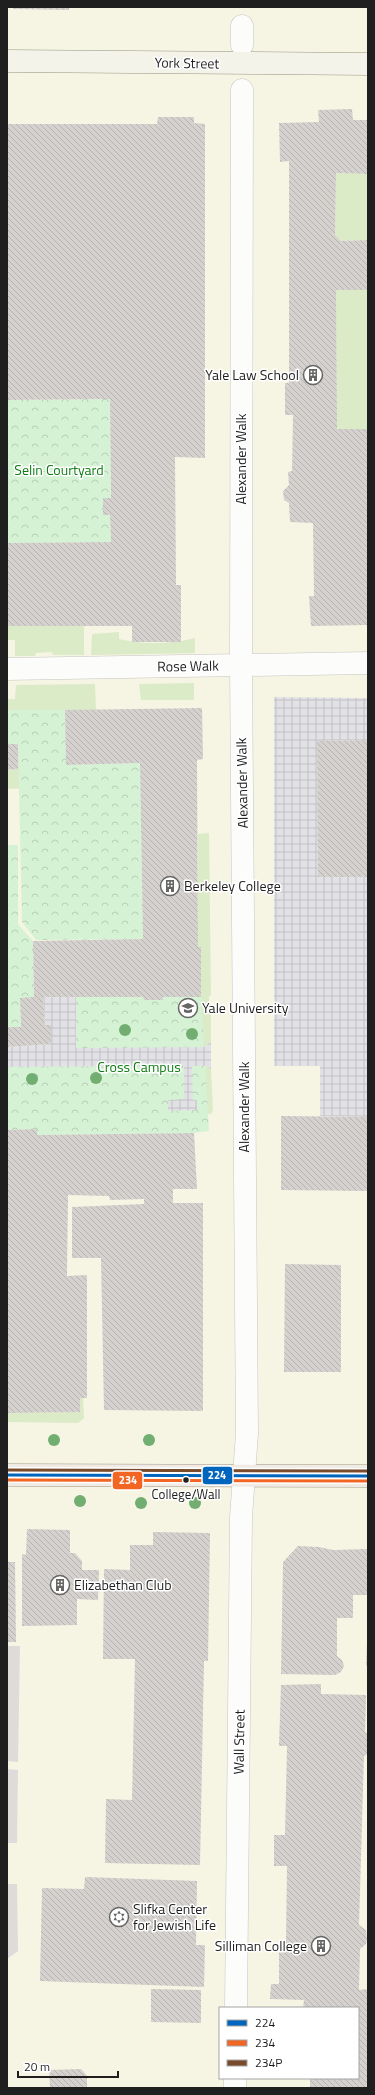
<svg xmlns="http://www.w3.org/2000/svg" width="375" height="2095" viewBox="0 0 375 2095" font-family="'Titillium Web',sans-serif">
  <style>
    .education { fill: #f6f5e3; fill-rule: evenodd }
    .grass { fill: #dbeac7 }
    .park { fill: url(#park-crowns) }
    .parking { fill: #dddcdb }
    .plaza { fill: url(#plaza-grid) }
    .building { fill: url(#building-back-hatch) }
    .lines { fill: none; stroke-linecap: round; stroke-linejoin: round }
    .street-casing { stroke: #c6c5c3; stroke-width: 23 }
    .secondary-casing { stroke: #969680; stroke-width: 23 }
    .primary-casing { stroke: #a39884; stroke-width: 23 }
    .street { stroke: #fcfcfb; stroke-width: 22 }
    .secondary { stroke: #f3f3ea; stroke-width: 22 }
    .primary { stroke: #f0ebe5; stroke-width: 22 }
    .bus-1-casing { stroke: #fff; stroke-width: 6 }
    .bus-2-casing { stroke: #fff; stroke-width: 6 }
    .bus-3-casing { stroke: #fff; stroke-width: 6 }
    .bus-1 { stroke: #0065bd; stroke-width: 3 }
    .bus-2 { stroke: #f26522; stroke-width: 3 }
    .bus-3 { stroke: #7a4b2a; stroke-width: 3 }
    .tree { fill: #72ae72 }
    .bus-dot { fill: #1f1f1f; stroke: #fff; stroke-width: 1.5 }
    .labels { text-anchor: middle; stroke-width: 3; stroke-linejoin: round; paint-order: stroke }
    .bus-label { font-size: 13px; fill: #1f1f1f; stroke: #fff }
    .street-label { font-size: 14px; fill: #1f1f1f; stroke: #fff }
    .poi-label { font-size: 14px; fill: #1f1f1f; stroke: #fff; text-anchor: start }
    .park-label { font-size: 14px; fill: #0e7c13; stroke: #fff }
    .line-badge { stroke: #fff; stroke-width: 1.5 }
    .badge-label { font-size: 11px; text-anchor: middle; font-weight: bold; fill: #fff }
  </style>
  <defs>
    <pattern id="park-crowns" width="20" height="18" patternUnits="userSpaceOnUse"><rect width="20" height="18" fill="#d6f2d5"/><path d="M2 6a3 3 0 1 1 6 0M12 15a3 3 0 1 1 6 0" fill="none" stroke="#b7cfb6"/></pattern>
    <pattern id="plaza-grid" width="8" height="8" patternUnits="userSpaceOnUse"><rect width="8" height="8" fill="#e2e2e6"/><path d="M0 4h8M4 0v8" fill="none" stroke="#c1c1c5"/></pattern>
    <pattern id="building-back-hatch" width="6" height="6" patternUnits="userSpaceOnUse"><rect width="6" height="6" fill="#d4d1ce"/><path d="M-1 5l2 2M0 0l6 6M5-1l2 2" fill="none" stroke="#b6b3b0"/></pattern>
  </defs>
  <rect width="100%" height="100%" fill="#edebe7"/>
  <path class="education" d="M7 7H368V2088H7ZM220 2008H358V2078H220Z"/>
  <g class="grass">
    <path d="M336 173 368 174V240L341 241 335 235Z"/>
    <path d="M336 290H368V429H337Z"/>
    <path d="M7 626H84V655H53L52 652 36 653 35 656H15V640H7Z"/>
    <path d="M119 632V639C143 645 172 644 195 638V653L91 655 92 634Z"/>
    <path d="M194 683V700H141L139 684Z"/>
    <path d="M95 684 96 710H65L55 778 114 785 7 789V770L18 769V744H7V699H15L16 685Z"/>
    <path d="M209 833 211 995 209 996V1004H211V1042L204 1047 76 1045 143 997 144 1000H163L198 947V834Z"/>
    <path d="M192 1066H208L211 1069 213 1110 211 1114H197Z"/>
    <path d="M80 1398H83L84 1418 78 1423 7 1422V1413L79 1412Z"/>
  </g>
  <g class="park">
    <path d="M110 399 111 498H103L104 515H110L111 542 7 543V400Z"/>
    <path d="M7 710H65L67 765 140 763 143 939 36 940 22 922 18 744H7Z"/>
    <path d="M7 845H18V924L33 941 34 997 20 999 21 1027H7Z"/>
    <path d="M76 997H143L144 1000H163V997H201L209 1131 194 1133 37 1135V1129L7 1130V1047L76 1045Z"/>
  </g>
  <g class="parking">
    <path d="M7 1646H20L18 1762 7 1761Z"/>
    <path d="M7 1769 18 1770 17 1843H7Z"/>
    <path d="M7 1884H17L18 1951 7 1959Z"/>
  </g>
  <g class="plaza">
    <path d="M274 697 368 698V740L317 741 319 877H368V1117L320 1116V1066H274Z"/>
    <path d="M43 997H76V1048L204 1047 211 1042V1069L207 1066H192L193 1100H197V1110L168 1111V1100L184 1099V1066L7 1067V1047L51 1044V1025H45Z"/>
  </g>
  <g class="building">
    <path d="M13 7H69V10L13 9Z"/>
    <path d="M352 109 353 120H368V174L336 173 335 235 341 241 368 240V290H336L337 417V429H368V625L311 626 309 596H314L313 523 290 522 289 503 284 500 283 491 289 485 288 472 292 471 293 415H285V383H289V161L280 162 279 123 319 122 318 110Z"/>
    <path d="M158 117H194V123L205 124V458L175 457 176 585H181V642H132V626H7V543L111 542 110 515H103V498H111L110 399 7 400V124H157Z"/>
    <path d="M202 708 203 759 197 760 198 947H201V997H163V1000H144L143 997H43L45 1025H51V1044L7 1047V1027H21L20 998 34 997 33 941 143 939 140 763 66 765 65 710Z"/>
    <path d="M368 740V877H318L317 741Z"/>
    <path d="M7 744H18V769L7 770Z"/>
    <path d="M281 1116 368 1117V1191L281 1190Z"/>
    <path d="M37 1129V1135L194 1133 197 1189H173V1203H203V1411L104 1410 101 1258H72V1207L144 1204V1199L110 1200 109 1196 68 1195 67 1276 87 1275V1398H80V1412L7 1413V1130Z"/>
    <path d="M285 1264 341 1265V1372H284Z"/>
    <path d="M27 1529 70 1530V1553H75L82 1561V1570H99L98 1600 77 1599V1625L22 1626V1554L26 1555Z"/>
    <path d="M153 1532 210 1533 208 1661 172 1660 204 1661 200 1865 105 1863 106 1799 132 1800 135 1659H103L104 1569 130 1570V1545H153Z"/>
    <path d="M298 1546 319 1547 333 1550 368 1549V1600L367 1595H353V1618H337V1656L342 1660 344 1666 341 1672 335 1675 281 1674 283 1562Z"/>
    <path d="M7 1562H15L16 1642H7Z"/>
    <path d="M367 1642 368 1666H366Z"/>
    <path d="M321 1684V1694L366 1695 365 1732 368 1734V1754L364 1756 359 1925 366 1930 367 1939 366 1944 360 1949 359 1990 368 1989V2088H310V2078H358V2008H303L304 2000 270 1999 271 1984H279V1943H286L287 1866H274V1835H285L287 1746H279L281 1685Z"/>
    <path d="M85 1877 197 1881 196 1945H205L204 1987 40 1981 42 1888 84 1889Z"/>
    <path d="M151 1989 201 1990V2023L151 2022Z"/>
    <path d="M81 2069 87 2076V2088H50L49 2070Z"/>
  </g>
  <g class="lines">
    <g class="street-casing">
      <g id="street">
        <path d="M242 26V45"/>
        <path d="M7 669 368 663"/>
        <path d="M236 2008 241 1517 247 1433 241 665 242 90"/>
        <path d="M235 2088V2078"/>
      </g>
    </g>
    <g class="secondary-casing">
      <path id="secondary" d="M7 61 368 64"/>
    </g>
    <g class="primary-casing">
      <path id="primary" d="M7 1475 368 1476"/>
    </g>
    <use href="#street" class="street"/>
    <use href="#secondary" class="secondary"/>
    <use href="#primary" class="primary"/>
    <g class="bus-1-casing">
      <path id="bus-1" d="M7 1475 368 1476"/>
    </g>
    <g class="bus-2-casing">
      <path id="bus-2" d="M7 1480 368 1481"/>
    </g>
    <g class="bus-3-casing">
      <path id="bus-3" d="M7 1470 368 1471"/>
    </g>
    <use href="#bus-1" class="bus-1"/>
    <use href="#bus-2" class="bus-2"/>
    <use href="#bus-3" class="bus-3"/>
  </g>
  <g class="tree">
    <circle cx="125" cy="1030" r="6"/>
    <circle cx="192" cy="1034" r="6"/>
    <circle cx="96" cy="1078" r="6"/>
    <circle cx="32" cy="1079" r="6"/>
    <circle cx="54" cy="1440" r="6"/>
    <circle cx="149" cy="1440" r="6"/>
    <circle cx="80" cy="1501" r="6"/>
    <circle cx="141" cy="1503" r="6"/>
    <circle cx="195" cy="1503" r="6"/>
  </g>
  <defs>
    <g id="building-ring" transform="scale(1)"><circle r="9.5" fill="#fff" stroke="#676665" stroke-width="1.5"/><path d="M-4-6H4V6H1V3H-1V6H-4ZM-2.5-4.3h1.7v1.8h-1.7ZM.8-4.3h1.7v1.8H.8ZM-2.5-1h1.7V.8h-1.7ZM.8-1h1.7V.8H.8Z" fill="#676665"/></g>
    <g id="university-ring" transform="scale(1)"><circle r="9.5" fill="#fff" stroke="#676665" stroke-width="1.5"/><path d="M0-5L7-2L0 1L-7-2ZM-4 1L0 2.5L4 1V4Q0 6-4 4Z" fill="#676665"/></g>
    <g id="synagogue-ring" transform="scale(1)"><circle r="9.5" fill="#fff" stroke="#676665" stroke-width="1.5"/><path d="M0-6.5L5.6 3.2H-5.6ZM0 6.5L5.6-3.2H-5.6Z" fill="#676665"/></g>
  </defs>
  <g fill-rule="evenodd">
    <use href="#building-ring" x="313" y="375"/>
    <use href="#building-ring" x="170" y="886"/>
    <use href="#university-ring" x="188" y="1008"/>
    <use href="#building-ring" x="60" y="1585"/>
    <use href="#synagogue-ring" x="119" y="1917"/>
    <use href="#building-ring" x="321" y="1946"/>
  </g>
  <circle class="bus-dot" cx="186" cy="1480" r="3.5"/>
  <g class="labels">
    <g class="bus-label">
      <text x="186" y="1499">College/Wall</text>
    </g>
    <g class="street-label">
      <text transform="translate(187 63) rotate(1)" y="5">York Street</text>
      <text transform="translate(241 459) rotate(-90)" y="5">Alexander Walk</text>
      <text transform="translate(188 666) rotate(-1)" y="5">Rose Walk</text>
      <text transform="translate(242 783) rotate(-91)" y="5">Alexander Walk</text>
      <text transform="translate(244 1107) rotate(-90)" y="5">Alexander Walk</text>
      <text transform="translate(239 1742) rotate(-89)" y="5">Wall Street</text>
    </g>
    <g class="poi-label">
      <text x="299" y="380" text-anchor="end">Yale Law School</text>
      <text x="184" y="891">Berkeley College</text>
      <text x="202" y="1013">Yale University</text>
      <text x="74" y="1590">Elizabethan Club</text>
      <text x="133" y="1914">Slifka Center<tspan x="133" dy="16">for Jewish Life</tspan></text>
      <text x="307" y="1951" text-anchor="end">Silliman College</text>
    </g>
    <g class="park-label">
      <text x="59" y="475">Selin Courtyard</text>
      <text x="139" y="1072">Cross Campus</text>
    </g>
  </g>
  <g class="line-badge">
    <rect x="202" y="1466" width="31" height="19" rx="4" fill="#0065bd"/>
    <rect x="112" y="1471" width="31" height="19" rx="4" fill="#f26522"/>
  </g>
  <g class="badge-label">
    <text x="217" y="1479">224</text>
    <text x="128" y="1484">234</text>
  </g>
  <rect width="375" height="2095" fill="none" stroke="#1f1f1f" stroke-width="16"/>
  <rect x="219" y="2007" width="140" height="72" fill="#ffffff" stroke="#a5a5a5"/>
  <rect x="227" y="2020" width="20" height="6" fill="#0065bd" stroke="#a5a5a5"/>
  <text x="255" y="2027" font-size="12" fill="#1f1f1f">224</text>
  <rect x="227" y="2040" width="20" height="6" fill="#f26522" stroke="#a5a5a5"/>
  <text x="255" y="2047" font-size="12" fill="#1f1f1f">234</text>
  <rect x="227" y="2060" width="20" height="6" fill="#7a4b2a" stroke="#a5a5a5"/>
  <text x="255" y="2067" font-size="12" fill="#1f1f1f">234P</text>
  <path d="M18 2071v6h100v-6" fill="none" stroke="#1f1f1f" stroke-width="2"/>
  <text x="24" y="2071" font-size="12" fill="#1f1f1f" stroke="#ffffff" stroke-width="3" paint-order="stroke">20 m</text>
</svg>
